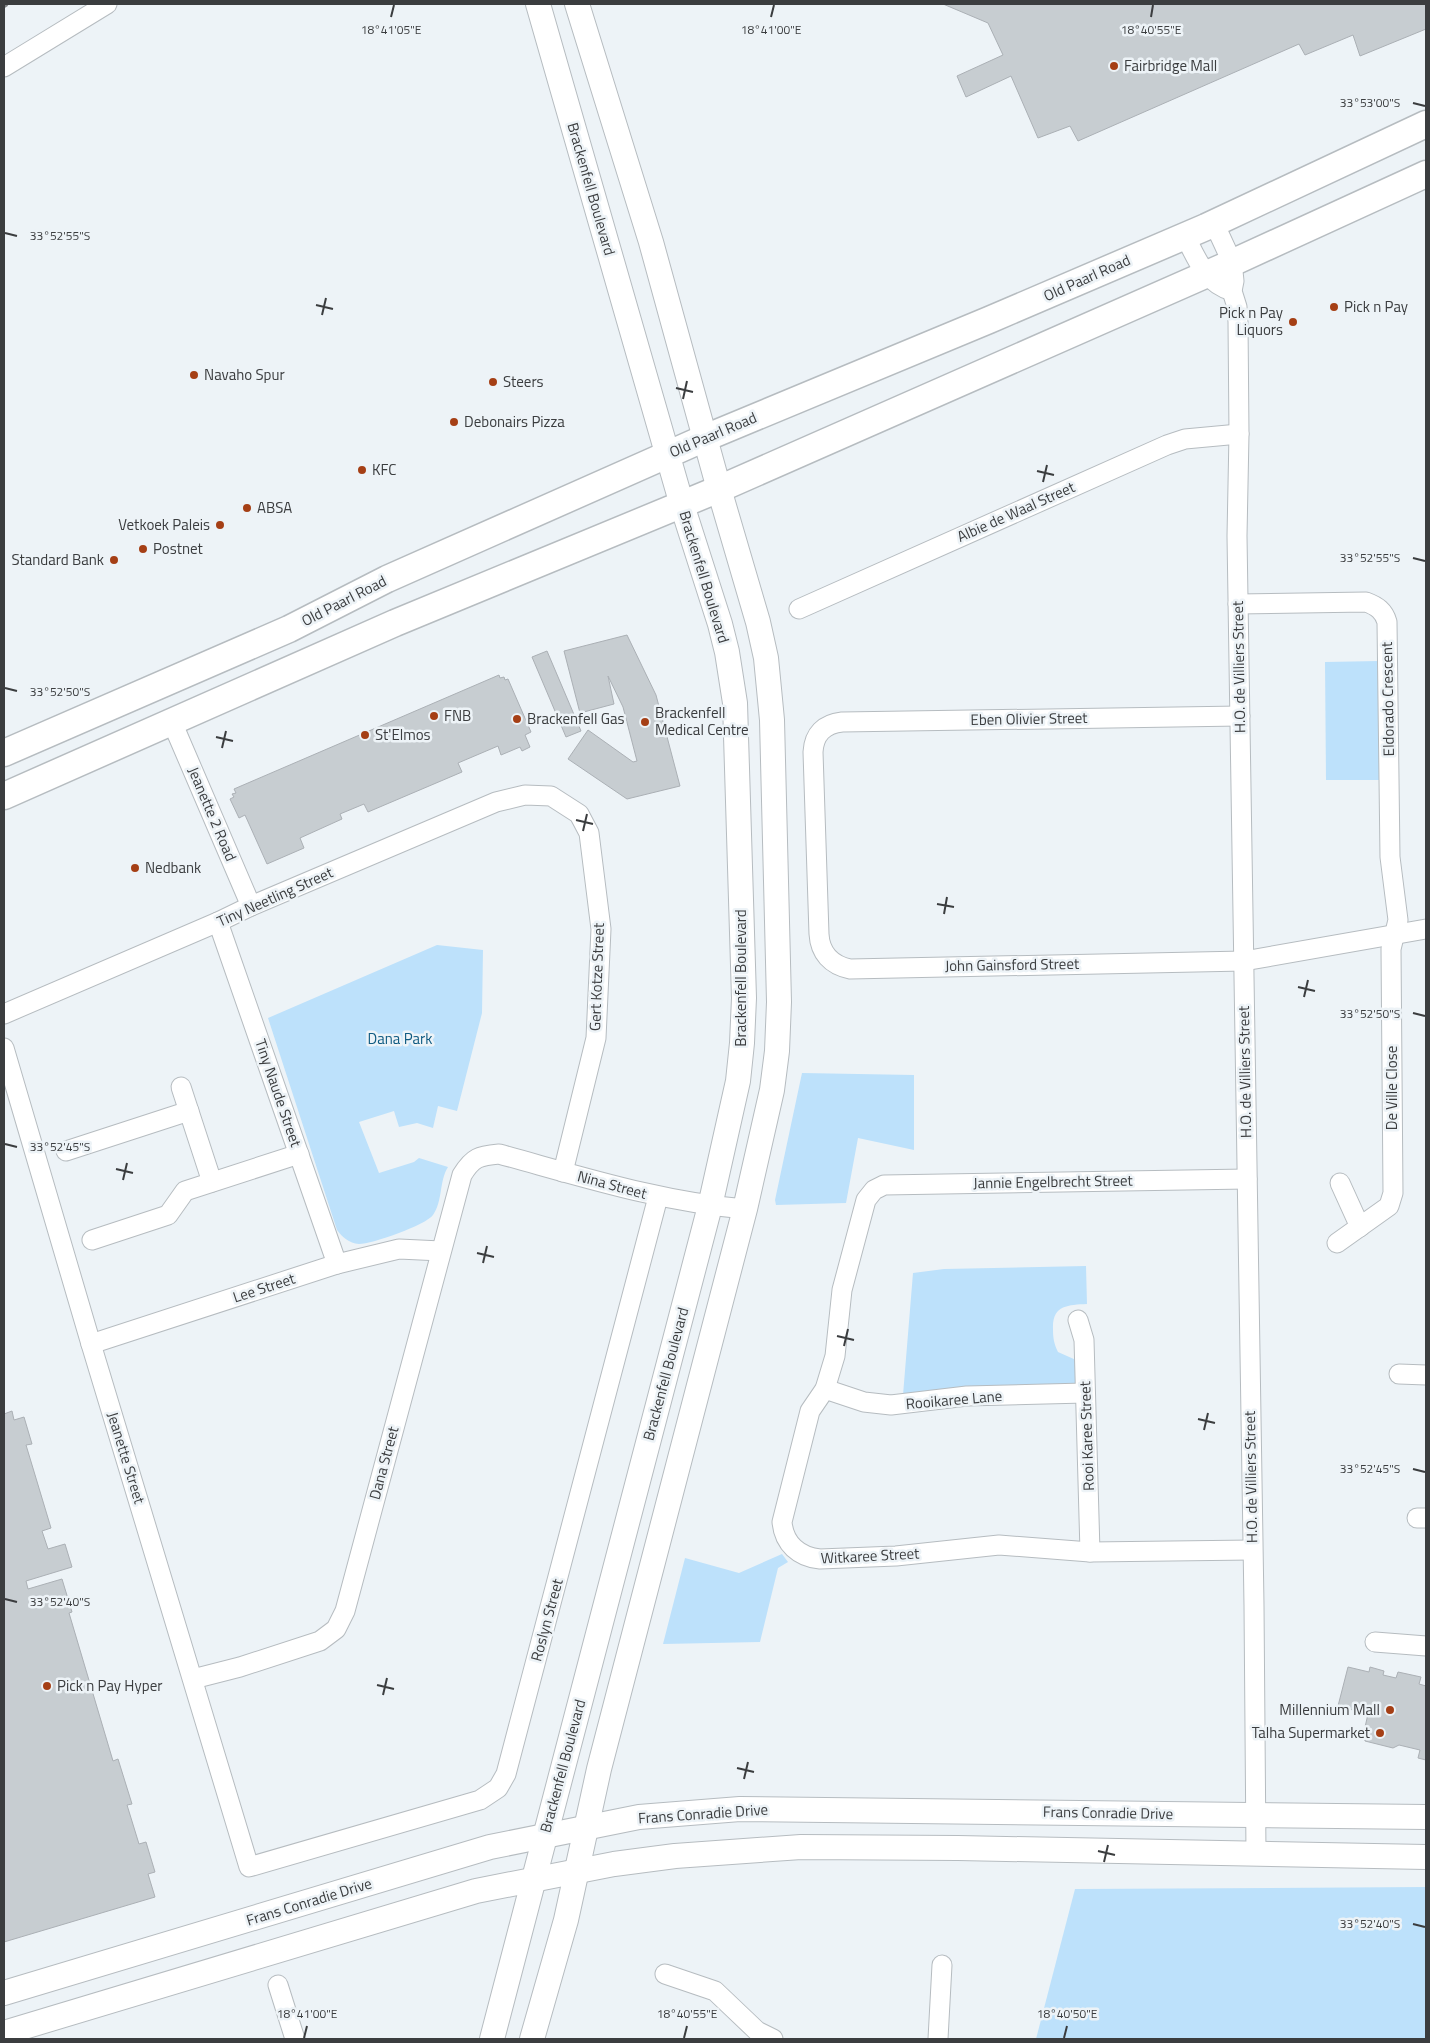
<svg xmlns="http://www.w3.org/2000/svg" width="1430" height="2043" viewBox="0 0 1430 2043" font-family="'Titillium Web',sans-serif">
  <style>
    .green { fill: #bde1fb }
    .building { fill: #c7cdd1; stroke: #abb0b5 }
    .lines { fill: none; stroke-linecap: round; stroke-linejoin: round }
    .minor-casing { stroke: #b6bcc0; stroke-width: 21 }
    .tertiary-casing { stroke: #b6bcc0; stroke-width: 26 }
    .secondary-casing { stroke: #b6bcc0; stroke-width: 29 }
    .minor { stroke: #fff; stroke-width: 19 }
    .tertiary { stroke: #fff; stroke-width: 24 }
    .secondary { stroke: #fff; stroke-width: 26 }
    .rail { stroke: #7f8285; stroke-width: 4; stroke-dasharray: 6 6; stroke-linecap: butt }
    .ticks { fill: none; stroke: #3b3d3f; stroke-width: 2 }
    .poi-dot { fill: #a53f15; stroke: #edf3f7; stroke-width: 2 }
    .labels { text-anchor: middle; stroke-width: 5; stroke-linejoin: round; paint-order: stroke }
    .poi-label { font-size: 15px; fill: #3b3d3f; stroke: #edf3f7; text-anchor: start }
    .street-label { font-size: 15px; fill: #3b3d3f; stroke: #edf3f7 }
    .park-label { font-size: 15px; fill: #0f5b82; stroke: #edf3f7 }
    .ticks-label { font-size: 12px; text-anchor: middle; fill: #3b3d3f; stroke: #edf3f7; stroke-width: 5; stroke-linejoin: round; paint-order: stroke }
  </style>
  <rect width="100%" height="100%" fill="#edf3f7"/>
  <g class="green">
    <path d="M1379 661 1380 780H1326L1325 662Z"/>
    <path d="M437 945 483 950 482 1013 457 1111 438 1106 433 1128 417 1123 399 1127 394 1111 359 1122 379 1173 414 1162 419 1158 448 1167C439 1181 443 1201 433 1215 426 1225 372 1244 359 1244 349 1243 342 1237 337 1230L268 1018Z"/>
    <path d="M802 1073 914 1075V1150L858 1138 846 1203 776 1205 775 1200Z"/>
    <path d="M1086 1266 1087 1304C1068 1305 1052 1305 1053 1329 1053 1338 1054 1344 1058 1352L1076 1360 1077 1383 903 1395 913 1273 944 1269Z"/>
    <path d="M782 1554 788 1562 778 1568 760 1642 663 1644 685 1558 739 1573Z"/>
    <path d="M1426 1887V2039H1036L1075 1889Z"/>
  </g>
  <g class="building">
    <path d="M943 4H1426V29L1360 56 1353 35 1305 55 1299 44 1078 141 1070 126 1038 138 1011 76 966 97 957 76 1003 55 988 23Z"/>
    <path d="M627 635 656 695 680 786 627 799 568 759 588 730 633 762 637 761 623 707 608 676 614 704 580 713 564 651Z"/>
    <path d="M547 651 581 731 566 737 532 657Z"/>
    <path d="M499 675 500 678 504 677 505 680 508 679 531 732 525 735 530 747 522 751 520 747 501 755 498 746 458 763 462 772 368 812 364 804 340 814 342 819 300 838 304 848 267 864 245 815 239 818 230 799 234 797 232 794 236 793 234 789Z"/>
    <path d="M12 1411 14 1420 24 1417 32 1444 26 1445 51 1528 42 1531 48 1549 65 1544 72 1567 26 1581 28 1589 62 1579 72 1612 69 1613 113 1761 118 1759 132 1804 127 1805 139 1844 146 1842 155 1872 148 1874 155 1897 4 1942V1414Z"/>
    <path d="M1348 1667 1369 1672 1370 1667 1384 1671 1383 1675 1396 1678 1398 1672 1421 1677 1419 1684 1426 1686V1760L1418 1758 1420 1750 1399 1745 1393 1748 1365 1741 1363 1736 1368 1714 1338 1706Z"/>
  </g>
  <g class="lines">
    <g class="minor-casing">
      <g id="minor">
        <path d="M4 67 107 4"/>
        <path d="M1214 223 1232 262 1234 281 1232 291 1237 307 1238 322 1239 434 1237 536 1254 1605 1256 1853"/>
        <path d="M1185 236C1197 259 1205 283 1232 291"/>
        <path d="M1238 604 1366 602C1377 606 1384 611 1387 622L1390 857 1398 920 1391 949 1393 1193 1389 1206 1337 1243"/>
        <path d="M799 609 1167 445 1185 439 1239 434"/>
        <path d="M1240 716 842 722C824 724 814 734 813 752L819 934C820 953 831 965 850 969L1244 961 1426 929"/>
        <path d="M172 722 251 906"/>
        <path d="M218 922 337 1264"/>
        <path d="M4 1014 218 922 251 906 496 802 525 795 551 796 579 814 589 833 601 929 596 1038 563 1172"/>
        <path d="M4 1048 91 1344 249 1867 480 1800 498 1788 506 1774 658 1197"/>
        <path d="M181 1087 212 1182"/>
        <path d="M66 1151 189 1111"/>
        <path d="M1247 1179 884 1185 874 1190 866 1200 842 1290 835 1356 825 1389 810 1411 782 1522C784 1544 799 1557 820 1559L896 1556 999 1545 1090 1552 1252 1550"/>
        <path d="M1340 1183 1360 1227"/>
        <path d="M92 1240 168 1215 185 1191 299 1154"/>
        <path d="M1078 1320 1084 1340 1090 1552"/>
        <path d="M91 1344 337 1264 399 1249 441 1251"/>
        <path d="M1399 1374 1426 1375"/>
        <path d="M825 1389 864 1402 891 1405 967 1396 1085 1393"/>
        <path d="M1417 1518H1426"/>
        <path d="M1375 1642 1426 1646"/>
        <path d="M193 1679 240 1667 320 1641 336 1629 345 1611 462 1175C473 1157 479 1156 499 1154 580 1176 661 1202 745 1209"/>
        <path d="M665 1974 715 1991 757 2031 773 2039"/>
        <path d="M278 1985 295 2039"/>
        <path d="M938 2039 942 1965"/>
      </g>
    </g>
    <g class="tertiary-casing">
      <g id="tertiary">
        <path d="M4 1993 490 1847 639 1817 740 1809 1426 1817"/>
        <path d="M4 2033 476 1891 614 1864 675 1856 801 1847 958 1848 1426 1857"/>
        <path d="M492 2039 710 1206 738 1081 742 1043 744 998 735 703 727 652 720 624 682 505 538 4"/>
        <path d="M532 2039 566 1920 599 1769 745 1209 772 1090 777 1051 779 1002 772 720 766 658 758 622 719 489 651 242 577 4"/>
      </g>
    </g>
    <g class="secondary-casing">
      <g id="secondary">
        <path d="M4 753 289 629 387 579 705 438 989 320 1206 227 1426 124"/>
        <path d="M4 796 395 623 719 489 1223 267 1426 174"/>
      </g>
    </g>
    <use href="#minor" class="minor"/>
    <use href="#tertiary" class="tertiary"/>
    <use href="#secondary" class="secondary"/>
    <path class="rail" d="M4 6 7 4"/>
  </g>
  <path class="ticks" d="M391 17 394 5M771 17 774 5M1151 17 1153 5M1413 103 1425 106M5 233 17 236M316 305 333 309M322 315 326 298M676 388 693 392M683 399 687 381M1037 471 1054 475M1043 482 1047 465M1413 558 1425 561M5 688 17 691M216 737 233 741M222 748 226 731M576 820 593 824M583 831 587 814M937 904 954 907M944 914 947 897M1298 987 1315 991M1304 997 1308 980M1413 1013 1425 1016M5 1144 17 1147M116 1169 133 1173M123 1180 127 1163M477 1253 494 1257M483 1263 487 1246M837 1336 854 1340M844 1346 848 1329M1198 1419 1215 1423M1204 1430 1208 1413M1413 1469 1425 1472M5 1599 17 1602M377 1685 394 1689M383 1695 387 1678M737 1768 754 1772M744 1779 748 1762M1098 1851 1115 1855M1104 1862 1108 1845M1413 1924 1425 1927M304 2038 307 2026M684 2038 687 2026M1064 2038 1067 2026"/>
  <g class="poi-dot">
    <circle cx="1114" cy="66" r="5"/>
    <circle cx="1334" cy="307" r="5"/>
    <circle cx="1293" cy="322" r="5"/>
    <circle cx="194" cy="375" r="5"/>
    <circle cx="493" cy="382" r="5"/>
    <circle cx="454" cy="422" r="5"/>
    <circle cx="362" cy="470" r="5"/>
    <circle cx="247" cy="508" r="5"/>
    <circle cx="220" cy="525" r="5"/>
    <circle cx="143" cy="549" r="5"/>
    <circle cx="114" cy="560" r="5"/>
    <circle cx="434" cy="716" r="5"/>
    <circle cx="517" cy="719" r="5"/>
    <circle cx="645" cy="722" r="5"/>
    <circle cx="365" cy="735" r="5"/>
    <circle cx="135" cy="868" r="5"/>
    <circle cx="47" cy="1686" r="5"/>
    <circle cx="1390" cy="1710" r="5"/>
    <circle cx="1380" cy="1733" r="5"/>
  </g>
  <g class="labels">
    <g class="poi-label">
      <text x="1124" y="71">Fairbridge Mall</text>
      <text x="1344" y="312">Pick n Pay</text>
      <text x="1283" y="318" text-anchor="end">Pick n Pay<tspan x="1283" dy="17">Liquors</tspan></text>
      <text x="204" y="380">Navaho Spur</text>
      <text x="503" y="387">Steers</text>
      <text x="464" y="427">Debonairs Pizza</text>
      <text x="372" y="475">KFC</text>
      <text x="257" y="513">ABSA</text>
      <text x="210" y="530" text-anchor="end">Vetkoek Paleis</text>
      <text x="153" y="554">Postnet</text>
      <text x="104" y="565" text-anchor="end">Standard Bank</text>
      <text x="655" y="718">Brackenfell<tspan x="655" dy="17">Medical Centre</tspan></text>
      <text x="444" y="721">FNB</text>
      <text x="527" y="724">Brackenfell Gas</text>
      <text x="375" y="740">St'Elmos</text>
      <text x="145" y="873">Nedbank</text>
      <text x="57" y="1691">Pick n Pay Hyper</text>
      <text x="1380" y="1715" text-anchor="end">Millennium Mall</text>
      <text x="1370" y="1738" text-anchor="end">Talha Supermarket</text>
    </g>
    <g class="street-label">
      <text transform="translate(591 189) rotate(74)" y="5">Brackenfell Boulevard</text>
      <text transform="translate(1087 278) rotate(-24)" y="5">Old Paarl Road</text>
      <text transform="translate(713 435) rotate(-23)" y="5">Old Paarl Road</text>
      <text transform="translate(1016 512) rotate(-24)" y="5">Albie de Waal Street</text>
      <text transform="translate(704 577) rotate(73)" y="5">Brackenfell Boulevard</text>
      <text transform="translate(344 601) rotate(-27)" y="5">Old Paarl Road</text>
      <text transform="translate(1239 667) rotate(-91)" y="5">H.O. de Villiers Street</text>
      <text transform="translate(1388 699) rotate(-91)" y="5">Eldorado Crescent</text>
      <text transform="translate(1029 719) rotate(-1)" y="5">Eben Olivier Street</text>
      <text transform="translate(212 814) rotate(67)" y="5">Jeanette 2 Road</text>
      <text transform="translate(275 897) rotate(-24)" y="5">Tiny Neetling Street</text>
      <text transform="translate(1012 965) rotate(-1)" y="5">John Gainsford Street</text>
      <text transform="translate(597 977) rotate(-88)" y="5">Gert Kotze Street</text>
      <text transform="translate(741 978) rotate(-90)" y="5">Brackenfell Boulevard</text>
      <text transform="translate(1245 1072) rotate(-91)" y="5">H.O. de Villiers Street</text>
      <text transform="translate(1392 1088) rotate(-90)" y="5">De Ville Close</text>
      <text transform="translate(278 1093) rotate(71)" y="5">Tiny Naude Street</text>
      <text transform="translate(1053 1182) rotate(-1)" y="5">Jannie Engelbrecht Street</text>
      <text transform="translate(612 1185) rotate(15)" y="5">Nina Street</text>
      <text transform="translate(264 1288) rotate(-18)" y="5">Lee Street</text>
      <text transform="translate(666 1374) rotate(-75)" y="5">Brackenfell Boulevard</text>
      <text transform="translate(954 1400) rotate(-5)" y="5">Rooikaree Lane</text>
      <text transform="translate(1087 1436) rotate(-92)" y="5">Rooi Karee Street</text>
      <text transform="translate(126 1458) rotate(73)" y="5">Jeanette Street</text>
      <text transform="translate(384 1463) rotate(-75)" y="5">Dana Street</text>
      <text transform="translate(1251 1477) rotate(-91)" y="5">H.O. de Villiers Street</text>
      <text transform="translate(870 1556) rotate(-3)" y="5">Witkaree Street</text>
      <text transform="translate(547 1620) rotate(-75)" y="5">Roslyn Street</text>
      <text transform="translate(563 1766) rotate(-75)" y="5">Brackenfell Boulevard</text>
      <text transform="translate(1108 1813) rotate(1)" y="5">Frans Conradie Drive</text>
      <text transform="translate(703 1814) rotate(-4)" y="5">Frans Conradie Drive</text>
      <text transform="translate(309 1902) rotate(-17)" y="5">Frans Conradie Drive</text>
    </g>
    <g class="park-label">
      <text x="400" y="1044">Dana Park</text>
    </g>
  </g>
  <g class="ticks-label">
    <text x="391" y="34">18°41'05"E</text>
    <text x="771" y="34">18°41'00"E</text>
    <text x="1151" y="34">18°40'55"E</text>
    <text x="1370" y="107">33°53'00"S</text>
    <text x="60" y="240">33°52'55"S</text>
    <text x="1370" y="562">33°52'55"S</text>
    <text x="60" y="696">33°52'50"S</text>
    <text x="1370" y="1018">33°52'50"S</text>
    <text x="60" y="1151">33°52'45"S</text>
    <text x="1370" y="1473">33°52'45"S</text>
    <text x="60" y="1606">33°52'40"S</text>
    <text x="1370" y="1928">33°52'40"S</text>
    <text x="307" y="2018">18°41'00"E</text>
    <text x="687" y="2018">18°40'55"E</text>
    <text x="1067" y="2018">18°40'50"E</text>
  </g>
  <rect width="1430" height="2043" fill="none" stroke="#3b3d3f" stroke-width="10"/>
</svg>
